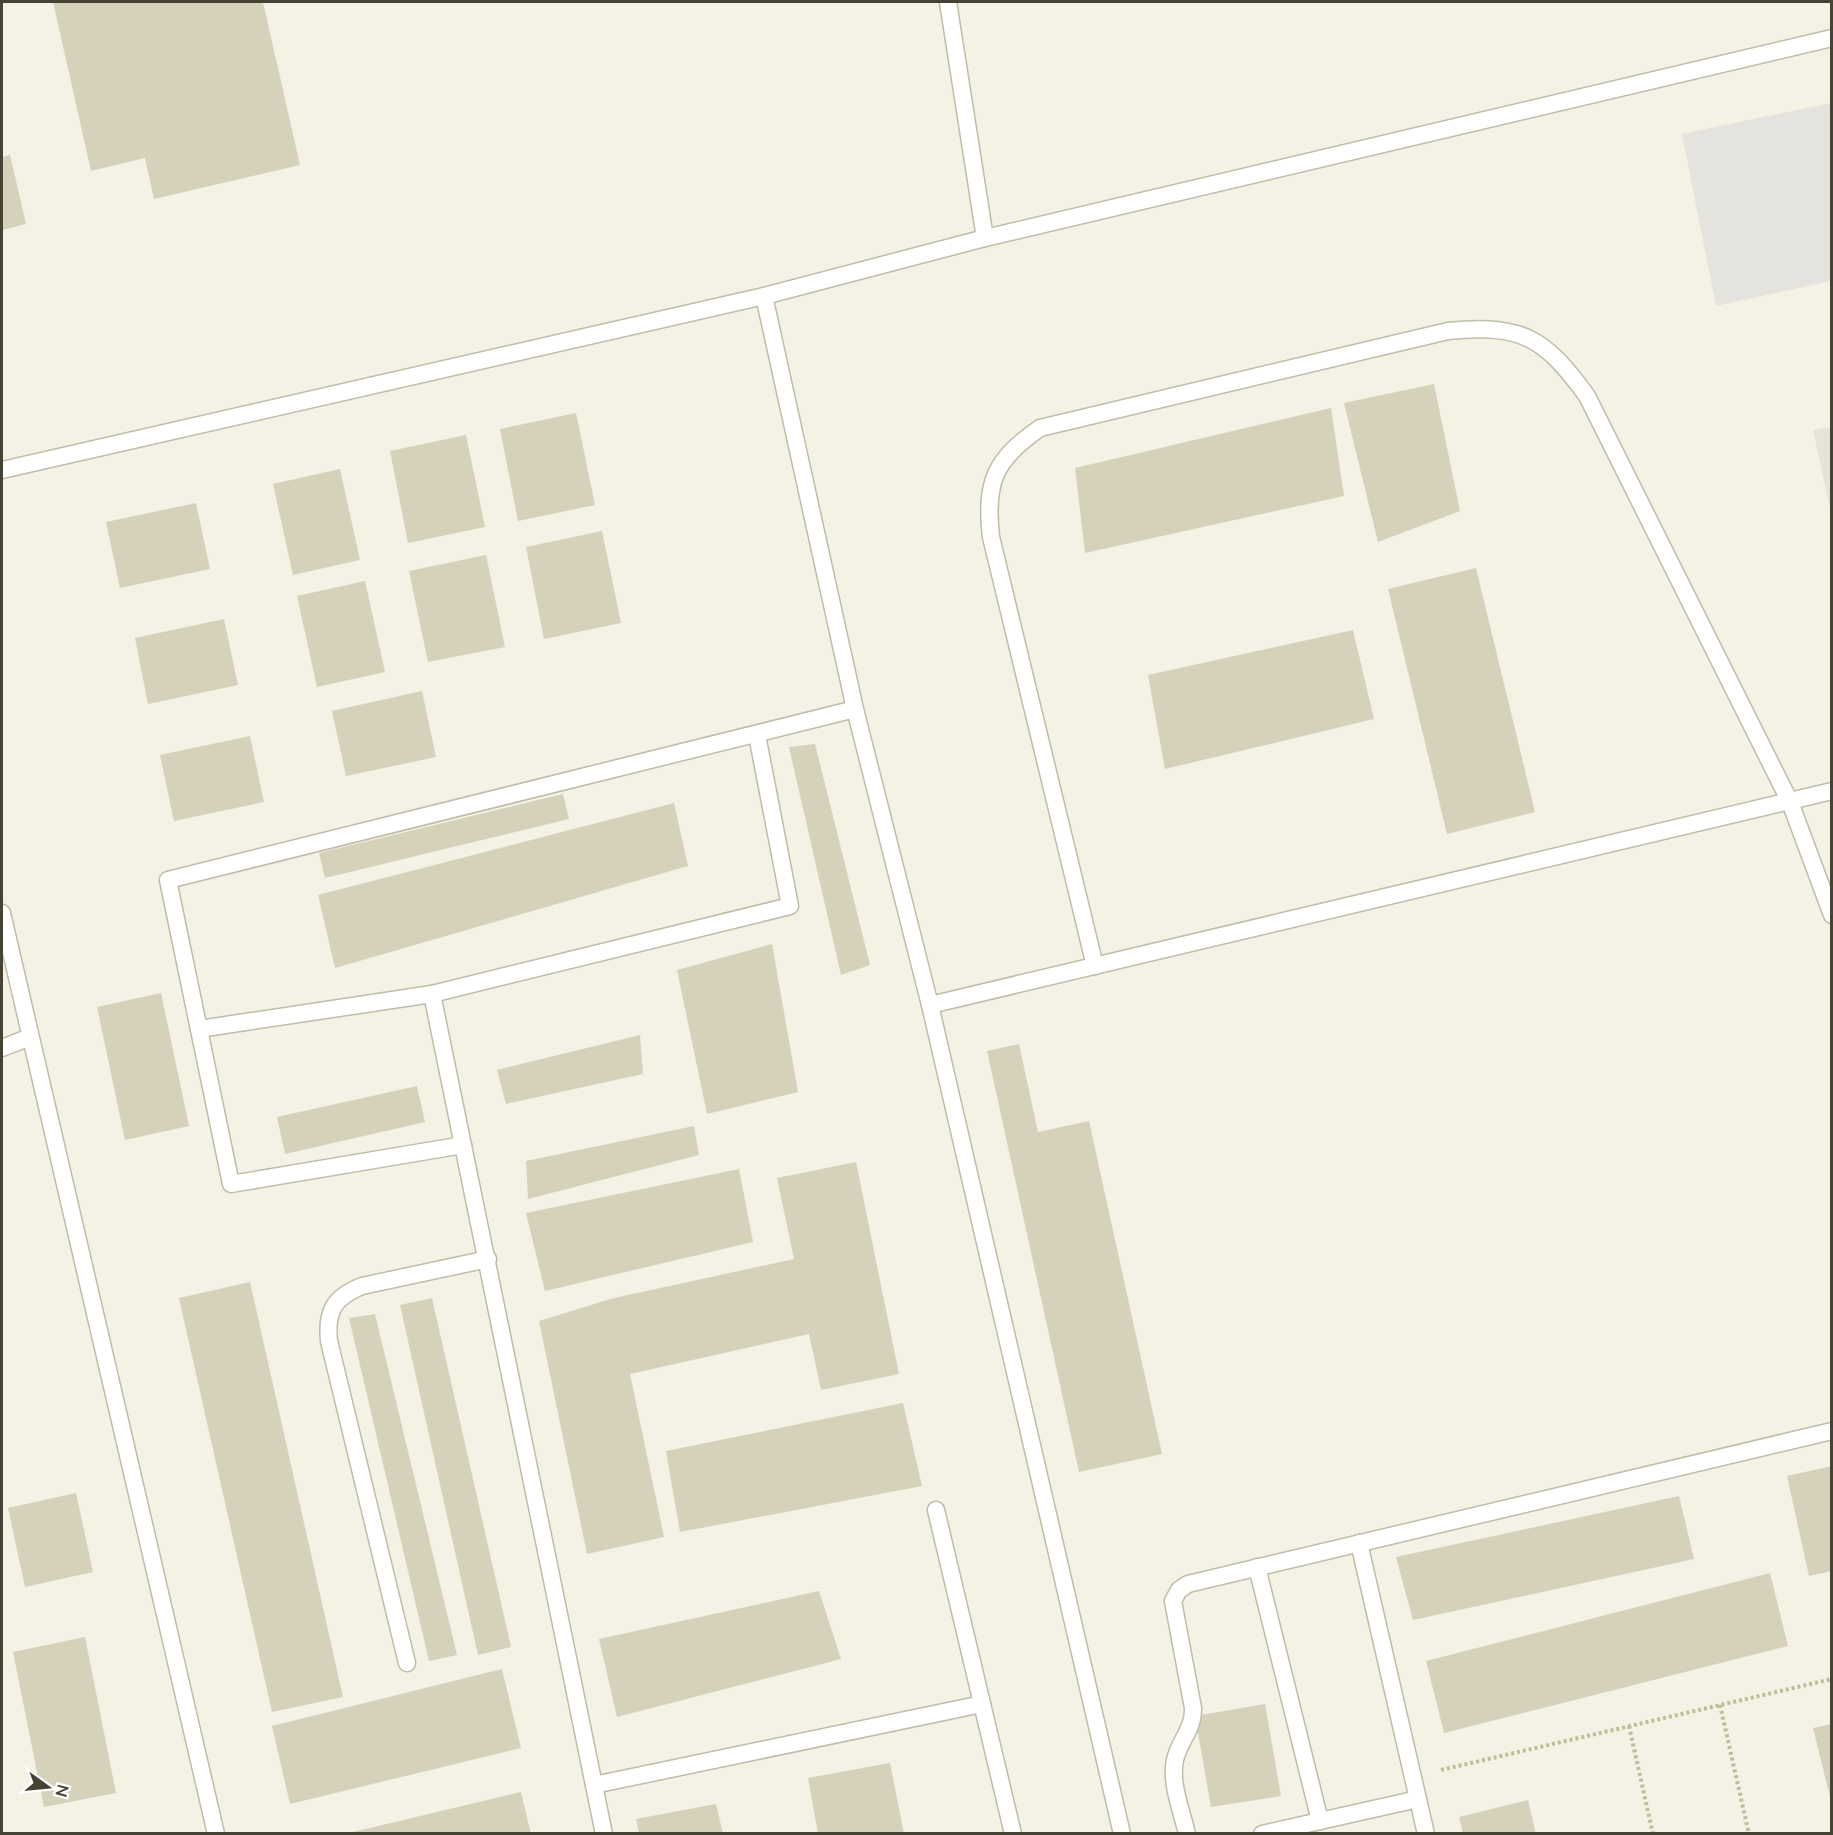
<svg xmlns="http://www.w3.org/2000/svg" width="1833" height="1835" viewBox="0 0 1833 1835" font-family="Mulish,sans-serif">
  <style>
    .industrial { fill: #e5e3da }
    .parking { fill: #e4e3dd }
    .building { fill: #d5d1ba }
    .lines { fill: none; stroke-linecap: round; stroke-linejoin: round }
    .service-casing { stroke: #bfbca7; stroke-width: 19 }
    .path { stroke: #c1bc97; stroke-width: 4; stroke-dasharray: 3 3; stroke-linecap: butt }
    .service { stroke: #fff; stroke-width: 16 }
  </style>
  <rect width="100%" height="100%" fill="#f3f2e5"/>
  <path class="industrial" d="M1831 427H1832L1831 513 1813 430Z"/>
  <path class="parking" d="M1831 103V281L1716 306 1682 134Z"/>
  <g class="building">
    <path d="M53 2H263L300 165 154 199 145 158 91 171Z"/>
    <path d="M10 155 26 224 2 230V157Z"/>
    <path d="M1434 384 1460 511 1378 542 1344 403Z"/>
    <path d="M1331 408 1344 496 1085 553 1075 468Z"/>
    <path d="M576 413 595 505 518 521 500 429Z"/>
    <path d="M466 435 485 527 408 543 390 451Z"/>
    <path d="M340 469 360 560 293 575 273 484Z"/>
    <path d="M196 503 210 569 120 588 106 522Z"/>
    <path d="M602 531 621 623 544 639 526 547Z"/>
    <path d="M486 555 505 647 428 662 409 571Z"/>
    <path d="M1476 568 1535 812 1447 834 1388 589Z"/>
    <path d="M365 581 385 672 317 687 297 596Z"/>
    <path d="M224 619 238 685 148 704 135 638Z"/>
    <path d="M1353 630 1374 719 1165 769 1148 675Z"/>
    <path d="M422 691 436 757 346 776 332 711Z"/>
    <path d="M250 736 264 802 174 821 160 755Z"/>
    <path d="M815 744 870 965 841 975 789 747Z"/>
    <path d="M563 794 569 819 325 878 319 853Z"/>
    <path d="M674 803 688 866 335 968 318 895Z"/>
    <path d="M772 944 798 1092 707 1114 677 970Z"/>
    <path d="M161 993 189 1126 125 1140 97 1007Z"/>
    <path d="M640 1035 643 1074 506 1104 497 1070Z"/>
    <path d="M1019 1044 1038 1132 1089 1121 1162 1454 1079 1472 987 1051Z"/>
    <path d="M417 1086 425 1122 285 1154 277 1117Z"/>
    <path d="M694 1126 699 1155 528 1199 526 1161Z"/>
    <path d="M856 1162 899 1374 821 1390 809 1334 630 1374 664 1537 587 1554 539 1321 614 1298 794 1259 777 1178Z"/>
    <path d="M739 1169 753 1242 545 1291 526 1213Z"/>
    <path d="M250 1282 343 1697 272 1712 179 1298Z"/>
    <path d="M432 1298 511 1647 478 1655 400 1305Z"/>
    <path d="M375 1314 457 1655 429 1661 349 1318Z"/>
    <path d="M903 1403 922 1486 680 1532 666 1451Z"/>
    <path d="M1832 1466V1571L1809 1576 1787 1476Z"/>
    <path d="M76 1493 93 1572 25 1587 8 1508Z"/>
    <path d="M1679 1496 1694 1559 1413 1620 1396 1557Z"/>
    <path d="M1770 1573 1788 1646 1444 1733 1426 1661Z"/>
    <path d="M819 1591 841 1659 617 1717 599 1639Z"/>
    <path d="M85 1637 116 1793 44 1807 13 1652Z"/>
    <path d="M502 1669 521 1748 290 1804 272 1726Z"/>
    <path d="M1265 1704 1281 1796 1211 1807 1195 1716Z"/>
    <path d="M1832 1724V1801H1831L1813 1728Z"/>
    <path d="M890 1763 904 1834H818L808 1778Z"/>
    <path d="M521 1792 531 1834H349V1833Z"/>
    <path d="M1528 1800 1536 1834H1463L1459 1817Z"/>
    <path d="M716 1804 723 1834H639L636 1819Z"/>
  </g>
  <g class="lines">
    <g class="service-casing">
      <g id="service">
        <path d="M948 2 985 238"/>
        <path d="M764 296 855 709 930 1005 1122 1834"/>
        <path d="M2 470 764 296 985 238 1832 38"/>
        <path d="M2 913 216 1834"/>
        <path d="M1095 966 991 537C985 482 994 460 1040 428L1448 331C1522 324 1544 337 1587 396L1790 802 1832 915"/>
        <path d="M432 994 604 1834"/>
        <path d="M930 1005 1832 791"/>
        <path d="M199 1029 432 994 790 906 757 735"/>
        <path d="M2 1048 30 1037"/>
        <path d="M463 1145 231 1184 168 880 855 709"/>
        <path d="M936 1510 1013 1834"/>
        <path d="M1359 1543 1426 1834"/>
        <path d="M1257 1567 1320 1821"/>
        <path d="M407 1663 329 1341C326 1311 334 1297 362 1286L488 1259"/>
        <path d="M594 1785 982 1704"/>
        <path d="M1187 1834C1182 1812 1170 1783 1175 1760 1179 1741 1194 1729 1193 1708L1173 1601 1179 1590 1188 1584 1832 1431"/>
        <path d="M1262 1834 1418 1799"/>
      </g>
    </g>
    <g class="path">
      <path d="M1720 1705 1749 1834"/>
      <path d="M1629 1726 1653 1834"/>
      <path d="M1441 1770 1832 1679"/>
    </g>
    <use href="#service" class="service"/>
  </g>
  <rect width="1833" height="1835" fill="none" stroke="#464334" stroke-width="6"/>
  <g transform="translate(48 1787) rotate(105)" stroke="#ffffff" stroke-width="4.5" paint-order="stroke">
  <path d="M0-4.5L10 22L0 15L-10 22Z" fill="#464334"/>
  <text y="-9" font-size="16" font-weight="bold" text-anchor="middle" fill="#464334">N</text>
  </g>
</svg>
